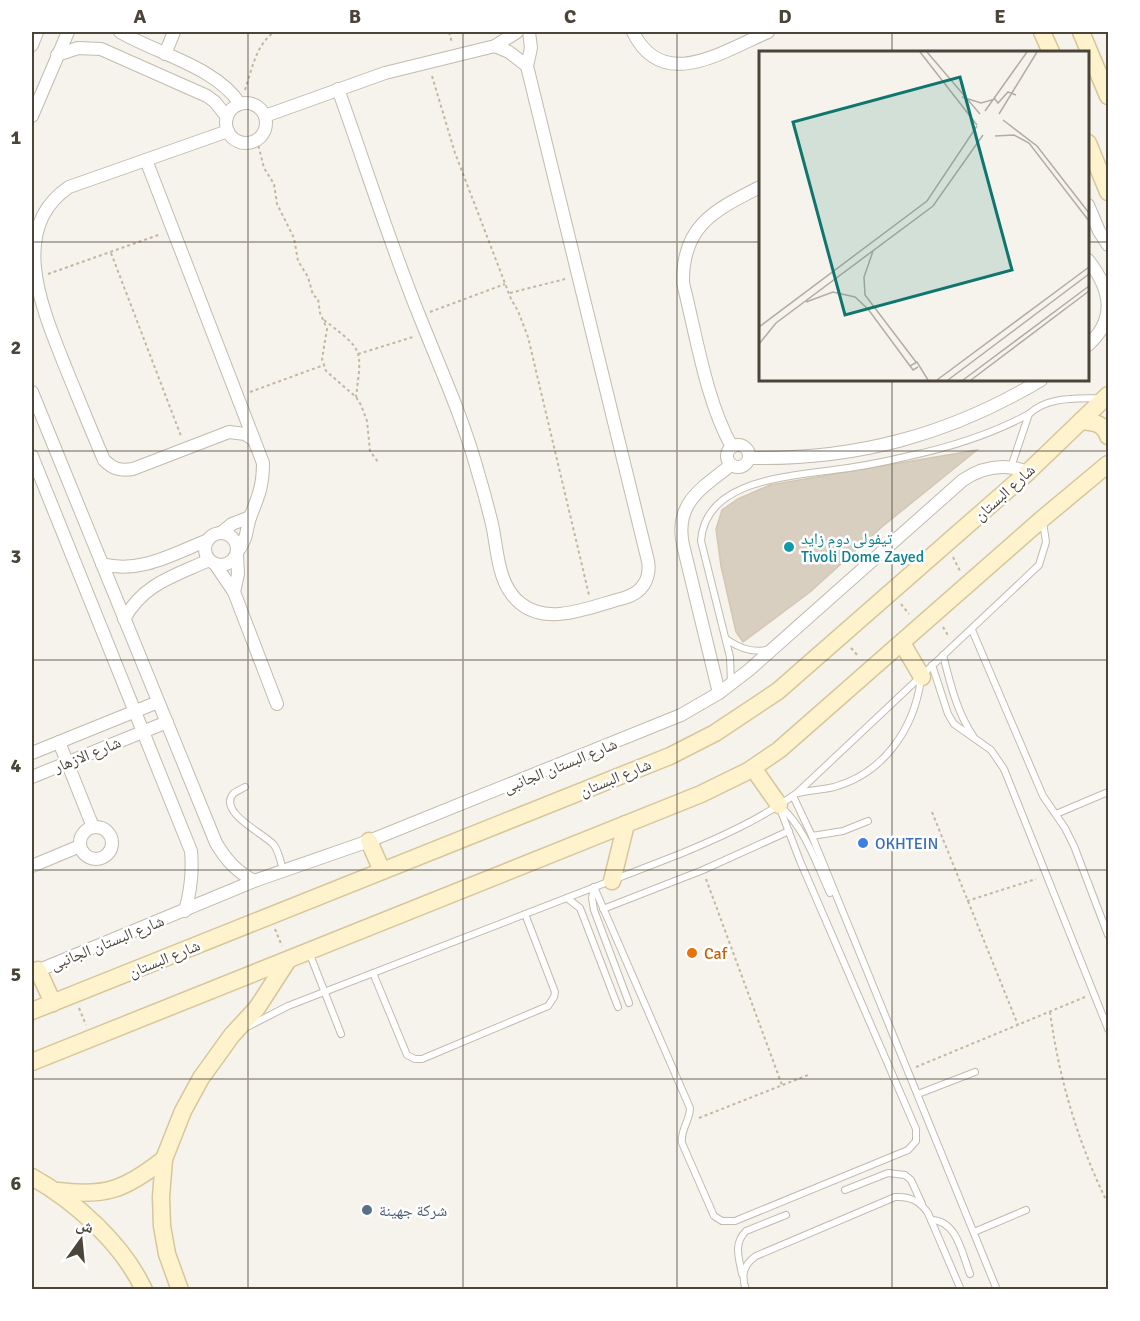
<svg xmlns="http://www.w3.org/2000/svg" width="1140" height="1321" viewBox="0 0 1140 1321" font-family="Signika,'Noto Naskh Arabic',sans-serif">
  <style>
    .building { fill: #d8cfc1; stroke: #d3c7b4; stroke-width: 1.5 }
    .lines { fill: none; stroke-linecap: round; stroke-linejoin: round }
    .lane-casing { stroke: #c2bbae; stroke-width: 8 }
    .street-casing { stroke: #c2bbae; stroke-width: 14 }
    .secondary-casing { stroke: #d6c79b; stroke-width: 19 }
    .path { stroke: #c4b79f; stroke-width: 2; stroke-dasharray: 3 3; stroke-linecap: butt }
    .lane { stroke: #fff; stroke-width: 6 }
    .street { stroke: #fff; stroke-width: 12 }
    .secondary { stroke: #fff3cd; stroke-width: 16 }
    .grid { fill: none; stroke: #4b4439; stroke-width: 1.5; stroke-opacity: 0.55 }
    .culture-dot { fill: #0f9aa8; stroke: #fff; stroke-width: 2 }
    .shop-dot { fill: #3f7fe0; stroke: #fff; stroke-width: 2 }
    .food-dot { fill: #e8710a; stroke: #fff; stroke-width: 2 }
    .service-dot { fill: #5c6f8a; stroke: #fff; stroke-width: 2 }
    .labels { text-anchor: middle; stroke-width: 5; stroke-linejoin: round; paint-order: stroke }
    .street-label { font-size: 16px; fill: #4b4439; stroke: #fff }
    .culture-label { font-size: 16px; fill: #0d838f; stroke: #fff; text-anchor: start }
    .shop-label { font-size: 16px; fill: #366cbe; stroke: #fff; text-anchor: start }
    .food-label { font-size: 16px; fill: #c56008; stroke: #fff; text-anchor: start }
    .service-label { font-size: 16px; fill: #4e5e75; stroke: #fff; text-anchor: start }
    .inset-road { fill: none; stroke: #b2ada4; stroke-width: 1.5 }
    .view { fill: #0f766e; fill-opacity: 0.15; stroke: #0f766e; stroke-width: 3 }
    .inset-edge { fill: none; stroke: #4b4439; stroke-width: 3 }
    .neatline { fill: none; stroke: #4b4439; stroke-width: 2 }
    .grid-label { font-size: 20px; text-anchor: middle; font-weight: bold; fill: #4b4439 }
  </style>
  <rect width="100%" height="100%" fill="#f6f3ec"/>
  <path class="building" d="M977 450 883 526 810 592 743 642 736 632 721 566 716 529 722 510 738 499 770 485Z"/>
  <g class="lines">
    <g class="lane-casing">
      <g id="lane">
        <path d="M1011 467 1029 414C1048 396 1076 399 1100 398"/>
        <path d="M972 630 1043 796 1065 828 1074 846 1108 935"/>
        <path d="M726 639C739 648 753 654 770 649"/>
        <path d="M943 655C950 683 957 712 973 736"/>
        <path d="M932 665 948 714 954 724 991 750 1004 769 1108 1029"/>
        <path d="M731 683 730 657 701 541C705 480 787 477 833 470 859 467 884 462 909 456 951 447 992 434 1029 414"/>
        <path d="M245 787C242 789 236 791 233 794 218 813 265 834 274 845 279 852 281 862 283 871"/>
        <path d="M798 793C810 790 822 790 834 787 884 773 914 729 921 679"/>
        <path d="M793 796 812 836 997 1290"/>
        <path d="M780 806C805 828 816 863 830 893"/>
        <path d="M1056 814 1108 792"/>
        <path d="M812 836 843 831 868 821"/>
        <path d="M594 887 690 1108C690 1121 680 1130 682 1143L714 1216 722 1221H735L908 1150 916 1141V1129L800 861 779 806"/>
        <path d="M594 887 592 898 594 910 629 1003"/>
        <path d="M567 898 580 908 618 1007"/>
        <path d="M603 909 703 870 789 831"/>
        <path d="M309 952 341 1034"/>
        <path d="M373 973 407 1055 415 1059H422L548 1006 554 997 555 992 525 914"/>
        <path d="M249 1026 288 1006 680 854C721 837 761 819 797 793L1039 565 1046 542 1043 522"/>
        <path d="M918 1094 975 1072"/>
        <path d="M845 1190 888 1173 905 1175 911 1180 922 1204"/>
        <path d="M931 1220C957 1220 962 1254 970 1274"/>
        <path d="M974 1232 1026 1210"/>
        <path d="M742 1274C739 1258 733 1244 746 1231L786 1215"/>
        <path d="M746 1290C741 1275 743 1265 756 1256L895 1197C910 1196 920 1201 928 1213L961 1290"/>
      </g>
    </g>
    <g class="street-casing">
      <g id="street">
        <path d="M120 32C158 54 216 67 240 104"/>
        <path d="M633 32C663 93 723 51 768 32"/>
        <path d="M32 45 37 32"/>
        <path d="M495 46 509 52 527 66"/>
        <path d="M165 54 174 32"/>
        <path d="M57 55 78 48 101 49 207 96 215 102 227 117"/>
        <path d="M338 89C365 164 389 241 419 315 440 368 464 420 479 476 484 492 488 508 492 524 498 551 497 584 520 603 549 627 592 606 624 598 642 593 651 579 648 561L527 66 531 48 529 32"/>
        <circle cx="246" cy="123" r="20"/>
        <path d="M32 116 68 32"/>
        <path d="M265 116 385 73 495 46 517 32"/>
        <path d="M228 131 69 187C5 230 45 315 67 371 79 400 91 430 104 460 113 469 120 471 133 469L229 432 245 434 254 440"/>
        <path d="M146 160 263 463C263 485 259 495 251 515 245 530 249 536 238 551"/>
        <path d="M1088 205 1099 231 1108 245"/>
        <path d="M1088 260C1110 288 1118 318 1088 345"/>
        <path d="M32 392 216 843C226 860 236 871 254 881"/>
        <circle cx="738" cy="456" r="11"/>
        <path d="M732 447C706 401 696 334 683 283 682 225 715 210 760 187"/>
        <path d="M32 456 191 851C193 872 191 890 185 911"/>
        <path d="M749 458C856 460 949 435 1041 380"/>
        <circle cx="221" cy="549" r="16"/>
        <path d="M221 533 232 524 250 517"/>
        <path d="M102 564C140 574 173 554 208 540"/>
        <path d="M215 564 234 592 277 704"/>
        <path d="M234 592 238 574 237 555"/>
        <path d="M124 619C144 583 175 576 209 560"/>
        <path d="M719 693 683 545C674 503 702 488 731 465"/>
        <path d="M59 742 93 827"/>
        <path d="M32 753 158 702"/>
        <path d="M32 777 167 722"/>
        <circle cx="96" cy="843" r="16"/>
        <path d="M32 866 80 846"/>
        <path d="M32 973 254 881 369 841 681 715 719 693 749 670 963 480C984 466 1005 463 1028 472"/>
      </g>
    </g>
    <g class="secondary-casing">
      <g id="secondary">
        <path d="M1042 32 1051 52"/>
        <path d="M1081 32 1108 96"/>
        <path d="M1088 143 1108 192"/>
        <path d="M1081 421C1093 422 1104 423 1108 436"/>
        <path d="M902 643 922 677"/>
        <path d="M753 768 779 805"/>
        <path d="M369 841 382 871"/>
        <path d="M612 881 626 824"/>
        <path d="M38 970 53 1003"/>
        <path d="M32 1011 670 756 715 733 778 691 1028 472 1108 395"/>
        <path d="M32 1062 701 794 748 771 779 750 1042 519 1108 464"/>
        <path d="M32 1177C75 1201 123 1244 144 1290"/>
        <path d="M58 1191C106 1197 126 1189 164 1159"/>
        <path d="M180 1290 167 1254 162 1226 161 1197 164 1159 183 1111 201 1078 232 1035 257 1008 288 960"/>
      </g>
    </g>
    <g class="path">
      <path d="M449 32 452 43"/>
      <path d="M432 76 455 153 511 299 518 311 528 337 589 595"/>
      <path d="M245 90C252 69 256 45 274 32"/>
      <path d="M257 140 264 168 274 184 277 204 294 238 298 261 308 277 313 295 318 299 320 313 327 329 322 359 326 371 356 397 361 405 367 421 370 451 378 462"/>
      <path d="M111 253 181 436"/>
      <path d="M48 274 161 234"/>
      <path d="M510 293 565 279"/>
      <path d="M430 312 505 284"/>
      <path d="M324 320C364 351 362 348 356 397"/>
      <path d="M358 354 413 337"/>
      <path d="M250 392 324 365"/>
      <path d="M953 557 960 571"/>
      <path d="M901 604 909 614"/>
      <path d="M943 627 949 637"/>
      <path d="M851 648 859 657"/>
      <path d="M932 812 1018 1025"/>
      <path d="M706 879 782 1085"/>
      <path d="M967 901 1036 879"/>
      <path d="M275 929 282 946"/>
      <path d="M79 1008 86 1025"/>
      <path d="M1050 1012C1059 1079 1078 1143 1108 1204"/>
      <path d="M916 1067 1085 997"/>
      <path d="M699 1118 808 1075"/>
    </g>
    <use href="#lane" class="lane"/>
    <use href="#street" class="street"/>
    <use href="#secondary" class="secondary"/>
  </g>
  <path class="grid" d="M248 32V1290M463 32V1290M677 32V1290M892 32V52M32 242H760M1088 242H1108M892 380V1290M32 451H1108M32 660H1108M32 870H1108M32 1079H1108"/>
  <circle class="culture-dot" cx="789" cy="547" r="6"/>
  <circle class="shop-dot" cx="863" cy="843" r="6"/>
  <circle class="food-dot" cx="692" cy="953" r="6"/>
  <circle class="service-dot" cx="367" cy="1210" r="6"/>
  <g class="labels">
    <g class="street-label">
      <text transform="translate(1004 492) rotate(-42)" y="6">شارع البستان</text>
      <text transform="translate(87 754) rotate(-22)" y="6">شارع الازهار</text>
      <text transform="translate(560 765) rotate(-22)" y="6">شارع البستان الجانبى</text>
      <text transform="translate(615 777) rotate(-22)" y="6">شارع البستان</text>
      <text transform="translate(107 942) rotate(-22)" y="6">شارع البستان الجانبى</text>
      <text transform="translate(164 958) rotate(-22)" y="6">شارع البستان</text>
    </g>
    <g class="culture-label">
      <text x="801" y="544">تيفولى دوم زايد<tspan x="801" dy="18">Tivoli Dome Zayed</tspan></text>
    </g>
    <g class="shop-label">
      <text x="875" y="849">OKHTEIN</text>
    </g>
    <g class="food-label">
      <text x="704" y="959">Caf</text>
    </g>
    <g class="service-label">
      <text x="379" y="1216">شركة جهينة</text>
    </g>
  </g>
  <g transform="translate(759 51)">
    <rect width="330" height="330" fill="#f6f3ec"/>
    <path class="inset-road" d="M161 1 218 74M168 1 221 63M203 46 222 52 236 48 239 52 249 41 257 44M226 60 268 1M240 63 278 1M244 69 278 95 330 162M236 85 255 84 270 92 330 170M114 200 105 226 106 244 157 311M47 251 74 241 96 246 109 258 151 315M0 276 168 150 218 75M0 293 17 272 174 155 224 84M159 316 154 319 151 315 158 311 169 329M178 329 330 216M189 329 330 223M204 329 330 235M212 329 330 240"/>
    <path class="view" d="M201 26 253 219 86 264 34 71Z"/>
    <rect width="330" height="330" class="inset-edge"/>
  </g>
  <rect width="1140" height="1321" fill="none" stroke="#ffffff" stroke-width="66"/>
  <g transform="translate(81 1240) rotate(15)" stroke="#ffffff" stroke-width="4.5" paint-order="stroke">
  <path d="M0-4.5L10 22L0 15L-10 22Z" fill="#4b4439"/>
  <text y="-9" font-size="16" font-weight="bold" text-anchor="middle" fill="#4b4439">ش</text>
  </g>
  <rect x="33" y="33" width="1074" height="1255" class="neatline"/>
  <g class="grid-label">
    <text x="140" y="23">A</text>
    <text x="355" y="23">B</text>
    <text x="570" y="23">C</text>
    <text x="785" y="23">D</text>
    <text x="1000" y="23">E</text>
    <text x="16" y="144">1</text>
    <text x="16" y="354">2</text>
    <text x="16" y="563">3</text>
    <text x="16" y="772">4</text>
    <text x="16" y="981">5</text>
    <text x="16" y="1190">6</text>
  </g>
</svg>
